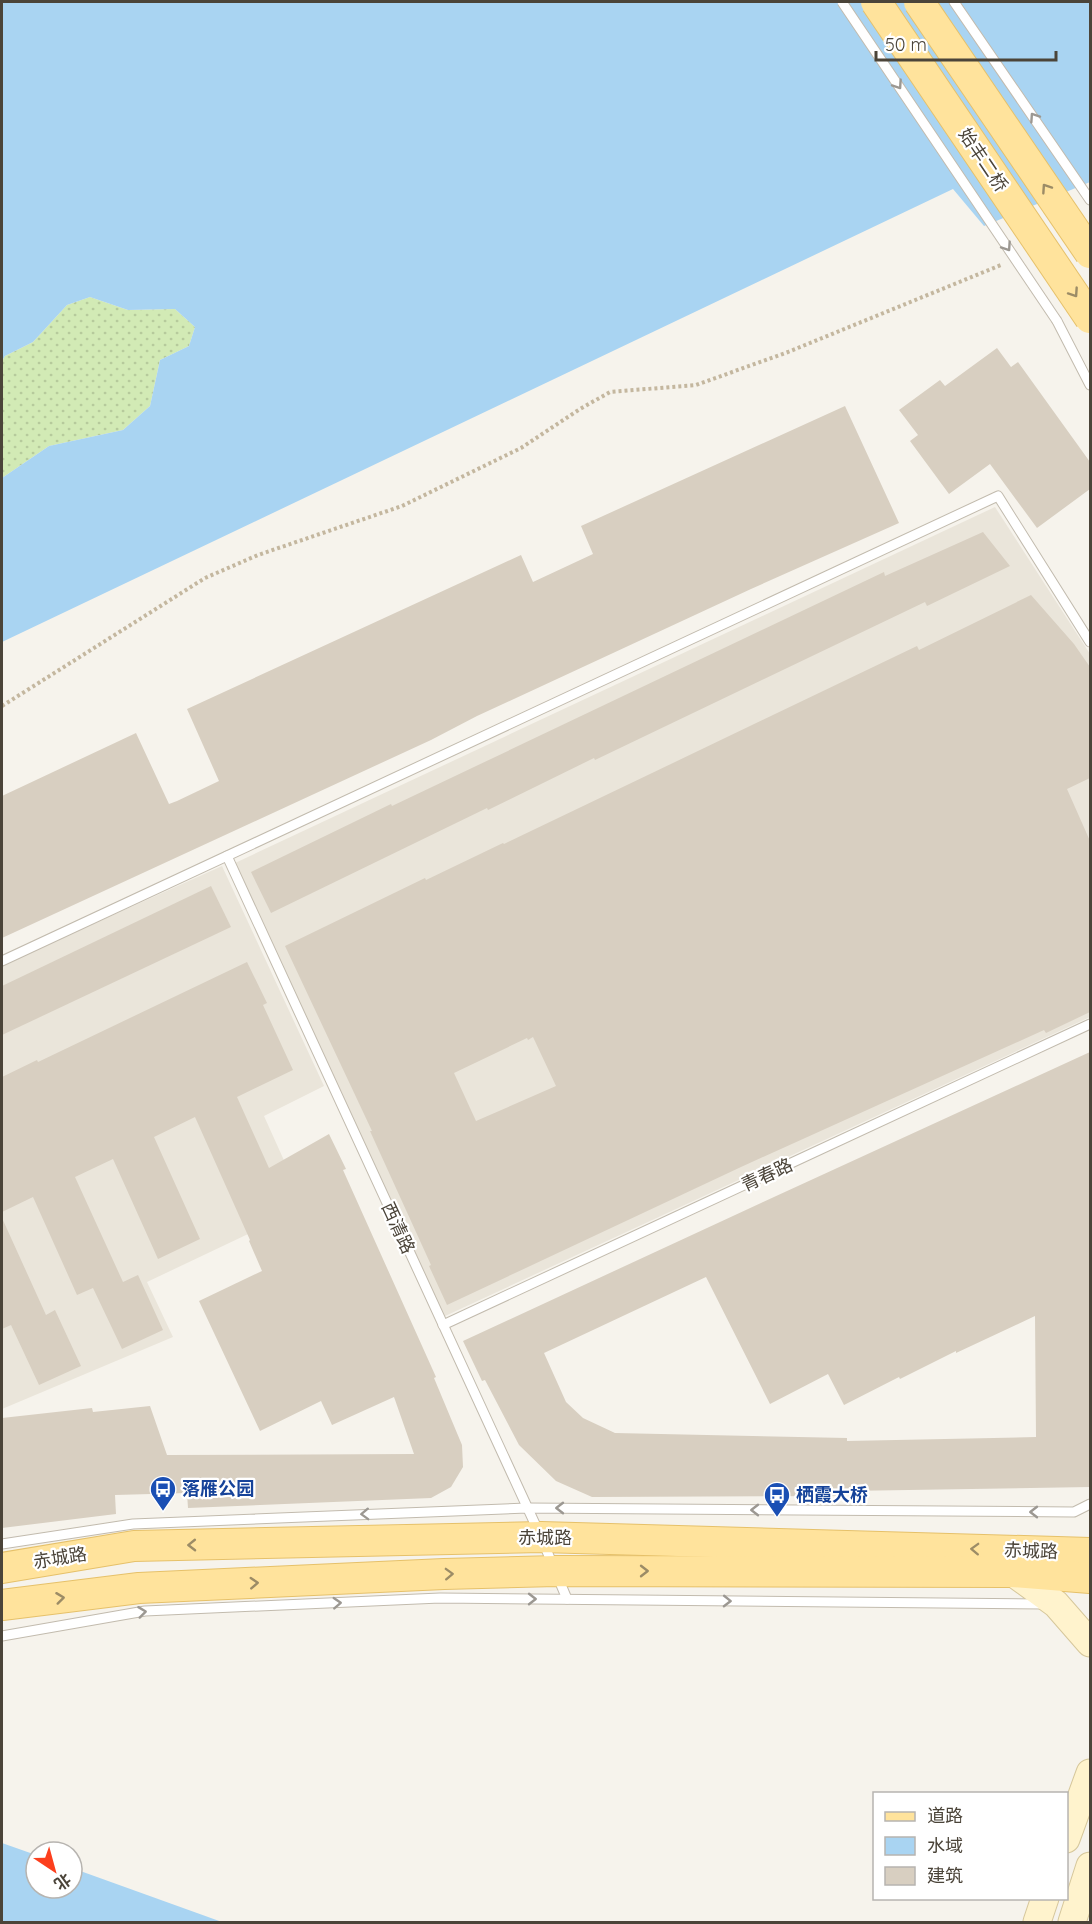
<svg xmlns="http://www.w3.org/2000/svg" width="1092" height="1924" viewBox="0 0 1092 1924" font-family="Quicksand,'Noto Sans SC',sans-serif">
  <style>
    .residential { fill: #eae5da }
    .grass { fill: url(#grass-dots) }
    .water { fill: #a9d4f2 }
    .building { fill: #d8cfc1; fill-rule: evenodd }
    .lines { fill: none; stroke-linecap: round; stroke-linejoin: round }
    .service-casing { stroke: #c2bbae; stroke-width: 11 }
    .secondary-casing { stroke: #d6c79b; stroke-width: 29 }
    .primary-casing { stroke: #e6c16a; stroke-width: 32 }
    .path { stroke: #c4b79f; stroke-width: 4; stroke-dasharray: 3 3; stroke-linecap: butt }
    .service { stroke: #fff; stroke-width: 9 }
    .secondary { stroke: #fff3cd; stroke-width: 27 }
    .primary { stroke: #ffe39c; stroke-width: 30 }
    .service-bridge-casing { stroke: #c2bbae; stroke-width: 11; stroke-linecap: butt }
    .primary-bridge-casing { stroke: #e6c16a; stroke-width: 32; stroke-linecap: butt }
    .service-bridge { stroke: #fff; stroke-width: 9 }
    .primary-bridge { stroke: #ffe39c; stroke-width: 30 }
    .oneway { stroke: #9c9892 }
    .oneway2 { stroke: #9c8c66 }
    .labels { text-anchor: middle; stroke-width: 4.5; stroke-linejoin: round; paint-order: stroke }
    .street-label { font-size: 18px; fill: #4b4439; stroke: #fff }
    .transit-label { font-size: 18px; font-weight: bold; fill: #164399; stroke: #fff; text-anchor: start }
  </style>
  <defs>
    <pattern id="grass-dots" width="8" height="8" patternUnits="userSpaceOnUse" patternTransform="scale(1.5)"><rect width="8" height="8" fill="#d2eab5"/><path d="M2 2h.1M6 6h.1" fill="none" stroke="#b6ca9c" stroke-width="1.8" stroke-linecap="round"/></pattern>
  </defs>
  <rect width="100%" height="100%" fill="#f6f3ec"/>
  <g class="residential">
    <path d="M995 507 1090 654V1017L443 1317 235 863Z"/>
    <path d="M222 866 324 1086 264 1116 305 1207 147 1282 173 1337 2 1409V965Z"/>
  </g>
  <path class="grass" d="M90 297 128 310 175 309 195 327 189 346 160 360 150 406 123 430 49 446 2 478V361L5 356 33 342 67 305Z"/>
  <g class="water">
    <path d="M2 2H1090V182L984 226 953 189 2 642V478L49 446 123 430 150 406 160 360 189 346 195 327 175 309 128 310 90 297 67 305 33 342 5 356 2 361Z"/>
    <path d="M2 1843 36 1855V1888H72V1868L222 1922H2Z"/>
  </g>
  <g class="building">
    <path d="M997 348 1011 367 1018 362 1090 462V489L1037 528 990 464 949 494 910 441 918 435 899 410 940 380 945 386Z"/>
    <path d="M845 406 899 523 751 589 477 716 431 740 2 938V796L136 733 169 804 177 801 219 781 187 709 521 555 533 582 593 554 581 526Z"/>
    <path d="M983 532 1010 566 927 606 925 602 595 760 594 758 488 810 487 808 271 913 251 872 391 804 392 806 884 572 885 576Z"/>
    <path d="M1031 595 1074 644 1090 667V778L1067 789 1090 841V1012L1046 1033 1044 1030 741 1167 447 1305 429 1266 431 1265 370 1131H372L285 946 425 878 426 880 503 843 504 844 917 646 919 650ZM533 1037 556 1086 476 1121 454 1073 527 1038 528 1040Z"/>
    <path d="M211 886 231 927 2 1035V986Z"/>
    <path d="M247 962 267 1003 263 1005 293 1070 237 1097 269 1168 329 1134 346 1169 343 1170 436 1377 434 1378 462 1445 463 1467 451 1487 431 1498 188 1508 187 1493 115 1495 116 1514 2 1528V1418L92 1408 93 1412 150 1406 167 1455 414 1454 394 1397 332 1425 321 1401 260 1431 199 1301 262 1271 249 1241 250 1240 195 1117 154 1137 200 1239 158 1259 113 1159 75 1177 123 1282 138 1275 163 1330 122 1349 93 1288 77 1295 33 1197 2 1212V1077L37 1060 38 1062Z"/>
    <path d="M1090 1052V1487L846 1491 845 1496 592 1497 556 1481 519 1445 485 1380 482 1381 463 1341 761 1203ZM706 1277 770 1404 828 1374 844 1405 899 1377 900 1379 956 1351V1353L1035 1316 1036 1437 847 1441V1438L615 1433 583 1418 566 1402 544 1353Z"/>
    <path d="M2 1218 46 1315 55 1310 81 1366 39 1385 11 1325 2 1329Z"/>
  </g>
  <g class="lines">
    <g class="service-casing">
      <g id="service">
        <path d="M954 2 1090 200"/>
        <path d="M1057 321 1090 385"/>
        <path d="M227 856 541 1537 567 1599"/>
        <path d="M2 961 998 496 1090 642"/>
        <path d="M443 1325 1090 1024"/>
        <path d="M2 1544 133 1524 527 1508 1074 1512 1090 1504"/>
        <path d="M2 1636 145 1611 440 1598 1044 1604"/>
      </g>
    </g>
    <g class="secondary-casing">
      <g id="secondary">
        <path d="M1012 1572 1056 1604 1090 1643"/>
        <path d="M1066 1839 1090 1773"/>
        <path d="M1037 1922 1045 1898"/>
        <path d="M1072 1922 1090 1866"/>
      </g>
    </g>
    <g class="primary-casing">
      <g id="primary">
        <path d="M2 1568 134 1546 541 1537 1090 1553"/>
        <path d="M2 1605 139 1588 444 1574 556 1571 1012 1572 1090 1578"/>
      </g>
    </g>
    <path class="path" d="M2 706 205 578 258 555 402 506 521 448 580 409 610 392 696 385 788 352 1001 265"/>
    <use href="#service" class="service"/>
    <use href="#secondary" class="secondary"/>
    <use href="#primary" class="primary"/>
    <g class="service-bridge-casing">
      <path id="service-bridge" d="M842 2 1057 321"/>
    </g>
    <g class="primary-bridge-casing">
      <g id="primary-bridge">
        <path d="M876 2 1090 318"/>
        <path d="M919 2 1090 253"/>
      </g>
    </g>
    <use href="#service-bridge" class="service-bridge"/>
    <use href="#primary-bridge" class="primary-bridge"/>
  </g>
  <defs><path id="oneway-chevron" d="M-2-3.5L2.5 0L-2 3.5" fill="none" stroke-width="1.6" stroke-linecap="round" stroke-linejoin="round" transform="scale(1.5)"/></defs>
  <g class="oneway">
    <use href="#oneway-chevron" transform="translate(898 85) rotate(56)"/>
    <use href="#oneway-chevron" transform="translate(1034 117) rotate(-124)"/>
    <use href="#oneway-chevron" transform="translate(1007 247) rotate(56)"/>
    <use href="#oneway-chevron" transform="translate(560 1508) rotate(-180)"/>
    <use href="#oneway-chevron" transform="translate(755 1510) rotate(-180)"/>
    <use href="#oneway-chevron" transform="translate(1034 1512) rotate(-180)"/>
    <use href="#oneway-chevron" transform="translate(365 1514) rotate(178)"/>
    <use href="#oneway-chevron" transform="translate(532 1599)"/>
    <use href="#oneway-chevron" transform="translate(727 1601) rotate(1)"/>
    <use href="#oneway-chevron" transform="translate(337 1603) rotate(-3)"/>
    <use href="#oneway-chevron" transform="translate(142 1612) rotate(-7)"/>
  </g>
  <g class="oneway2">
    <use href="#oneway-chevron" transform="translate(1046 188) rotate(-124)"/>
    <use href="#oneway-chevron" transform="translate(1074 293) rotate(56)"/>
    <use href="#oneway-chevron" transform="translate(192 1545) rotate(179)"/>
    <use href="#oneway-chevron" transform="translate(975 1549) rotate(-178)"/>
    <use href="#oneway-chevron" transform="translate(644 1571)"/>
    <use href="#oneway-chevron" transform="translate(449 1574) rotate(-2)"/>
    <use href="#oneway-chevron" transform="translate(254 1583) rotate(-3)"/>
    <use href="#oneway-chevron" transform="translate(60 1598) rotate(-7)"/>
  </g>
  <defs>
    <g id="bus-pin" transform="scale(1.35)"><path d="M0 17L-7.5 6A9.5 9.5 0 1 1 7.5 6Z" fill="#1a4fb4" stroke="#fff"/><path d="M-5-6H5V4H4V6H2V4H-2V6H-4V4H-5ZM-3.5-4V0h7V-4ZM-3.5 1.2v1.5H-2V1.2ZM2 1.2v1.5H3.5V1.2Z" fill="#fff"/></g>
  </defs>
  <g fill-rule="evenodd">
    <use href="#bus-pin" x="163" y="1489"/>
    <use href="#bus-pin" x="777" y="1495"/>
  </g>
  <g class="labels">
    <g class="street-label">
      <text transform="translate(983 160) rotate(56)" y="6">始丰二桥</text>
      <text transform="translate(767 1175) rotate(-25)" y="6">青春路</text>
      <text transform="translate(398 1228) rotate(65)" y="6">西清路</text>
      <text x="545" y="1544">赤城路</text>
      <text transform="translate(1031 1551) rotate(2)" y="6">赤城路</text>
      <text transform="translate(60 1558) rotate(-9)" y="6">赤城路</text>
    </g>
    <g class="transit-label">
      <text x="182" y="1495">落雁公园</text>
      <text x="796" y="1501">栖霞大桥</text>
    </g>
  </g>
  <rect width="1092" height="1924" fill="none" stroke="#4b4439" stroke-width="6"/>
  <rect x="873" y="1792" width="195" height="108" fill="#ffffff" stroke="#b7b4b0" stroke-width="1.5"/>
  <rect x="885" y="1812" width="30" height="9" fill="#ffe39c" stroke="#b7b4b0" stroke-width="1.5"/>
  <text x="927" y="1822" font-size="18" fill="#4b4439">道路</text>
  <rect x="885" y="1837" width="30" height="18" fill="#a9d4f2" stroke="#b7b4b0" stroke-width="1.5"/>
  <text x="927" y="1852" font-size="18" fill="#4b4439">水域</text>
  <rect x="885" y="1867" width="30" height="18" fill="#d8cfc1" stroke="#b7b4b0" stroke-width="1.5"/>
  <text x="927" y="1882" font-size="18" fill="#4b4439">建筑</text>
  <g transform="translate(54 1870) rotate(144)"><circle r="28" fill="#ffffff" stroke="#b7b4b0" stroke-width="1.5"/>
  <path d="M0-4.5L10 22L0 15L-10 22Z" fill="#fc3f1d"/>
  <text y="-9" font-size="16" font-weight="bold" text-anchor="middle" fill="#4b4439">北</text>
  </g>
  <path d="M876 51v9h180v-9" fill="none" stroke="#4b4439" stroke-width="3"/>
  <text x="885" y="51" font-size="18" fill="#4b4439" stroke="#ffffff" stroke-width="4.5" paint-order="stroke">50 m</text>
</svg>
